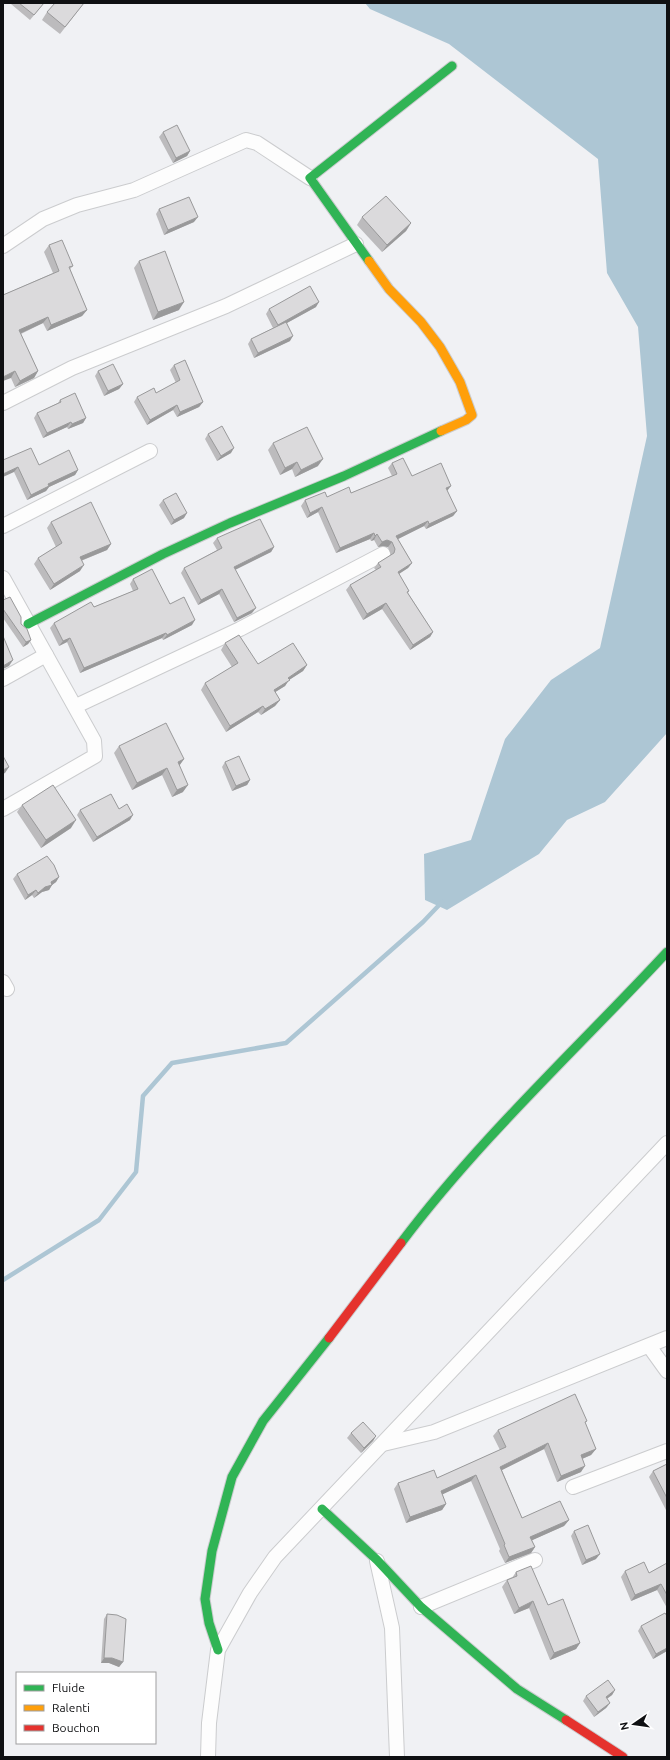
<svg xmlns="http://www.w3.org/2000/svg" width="670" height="1760" viewBox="0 0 670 1760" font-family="Ubuntu,sans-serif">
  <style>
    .water { fill: #adc6d4 }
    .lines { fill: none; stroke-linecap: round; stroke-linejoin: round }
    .stream { stroke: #adc6d4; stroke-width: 4.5 }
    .street-casing { stroke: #cbccce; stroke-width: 16 }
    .fast-casing { stroke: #cbccce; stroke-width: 11 }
    .slow-casing { stroke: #cbccce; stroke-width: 11 }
    .jam-casing { stroke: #cbccce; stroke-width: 11 }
    .street { stroke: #fdfdfd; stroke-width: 14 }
    .fast { stroke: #30b455; stroke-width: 9 }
    .slow { stroke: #ff9f0a; stroke-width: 9 }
    .jam { stroke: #e5322d; stroke-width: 9 }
    .wall { fill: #bcbbbd }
    .shaded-wall { fill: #99999a }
    .building { fill: #dbdadc; stroke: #99999a }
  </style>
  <rect width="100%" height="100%" fill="#f0f1f4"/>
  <path class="water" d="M365 3H667V733L605 802 567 820 539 854 447 910 425 900 424 854 471 840 505 739 551 680 600 648 647 436 638 327 607 273 598 159 449 44 370 9Z"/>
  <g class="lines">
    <path class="stream" d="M3 1280 99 1220 136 1172 143 1096 172 1063 286 1043 423 922 442 902"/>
    <g class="street-casing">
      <g id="street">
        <path d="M3 246 43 219 77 205 134 190 246 140 257 143 310 178"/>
        <path d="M3 403 72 368 226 306 356 244"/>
        <path d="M3 526 150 451"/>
        <path d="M3 578 94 741 95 756 3 809"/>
        <path d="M3 679 46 655"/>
        <path d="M76 706 240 629 383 554"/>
        <path d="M3 982 7 989"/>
        <path d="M649 1346 667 1371"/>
        <path d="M383 1444 434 1432 667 1338"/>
        <path d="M573 1487 667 1451"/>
        <path d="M377 1561 392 1628 397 1757"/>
        <path d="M421 1607 535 1560"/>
        <path d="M208 1757 209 1723 218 1650 250 1593 275 1557 667 1143"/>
      </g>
    </g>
    <g class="fast-casing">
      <g id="fast">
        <path d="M369 261 310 178 452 66"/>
        <path d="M28 624 163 554 230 523 344 476 441 431"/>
        <path d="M401 1243C480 1138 578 1048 667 952"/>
        <path d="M322 1509 377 1560 421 1607 517 1689 566 1720"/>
        <path d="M218 1650 209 1623 205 1599 212 1551 232 1477 263 1421 329 1338"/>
      </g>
    </g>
    <g class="slow-casing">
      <path id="slow" d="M369 261 389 289 421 322 440 347 460 382 472 415 466 420 441 431"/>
    </g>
    <g class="jam-casing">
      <g id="jam">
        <path d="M329 1338 401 1243"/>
        <path d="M566 1720 623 1757"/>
      </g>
    </g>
    <use href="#street" class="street"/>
    <use href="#fast" class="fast"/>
    <use href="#slow" class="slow"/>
    <use href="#jam" class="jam"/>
  </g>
  <g class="wall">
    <path d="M12 3H44L30 20 11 4Z"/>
    <path d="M84 3 60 34 42 20 47 12Z"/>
    <path d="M163 132 190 151 187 156 173 163 159 137Z"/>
    <path d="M159 209 194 222 164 235 156 214Z"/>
    <path d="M362 217 411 223 406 231 382 252 357 225Z"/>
    <path d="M49 245 73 266 70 269 87 310 82 316 47 331 43 323 21 334 38 371 34 378 15 387 11 378 3 295 53 273 44 252Z"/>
    <path d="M139 261 179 310 153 320 134 268Z"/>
    <path d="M316 307 287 323 290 341 254 358 248 344 251 339 273 328 266 314 269 309Z"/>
    <path d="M174 365 203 402 199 407 177 417 173 410 147 425 134 402 137 397 156 393 176 383 170 370Z"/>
    <path d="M98 371 123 384 119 389 104 396 95 376Z"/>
    <path d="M60 400 86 418 83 423 68 429 67 427 43 438 34 418 37 413 58 403Z"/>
    <path d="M208 434 231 453 217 461 205 439Z"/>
    <path d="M273 443 318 466 295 477 292 469 280 475 268 450Z"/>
    <path d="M3 460 78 470 75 475 49 487 46 491 27 500 14 472Z"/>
    <path d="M392 463 412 476 447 491 457 511 453 516 426 529 424 526 398 539 412 563 408 568 399 574 409 591 408 593 433 632 430 637 410 650 382 609 363 620 346 590 350 585 376 570 374 568 378 563 391 555 388 547 383 546 378 547 374 540 371 541 370 539 336 553 318 512 307 518 301 506 305 500 351 493 392 476 388 468Z"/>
    <path d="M163 500 184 518 171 525 159 505Z"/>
    <path d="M51 522 111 544 107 550 81 561 80 571 50 590 34 564 38 558 56 547 47 528Z"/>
    <path d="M217 538 274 547 271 552 235 569 252 613 234 622 219 594 198 605 181 573 184 568 217 550 213 543Z"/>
    <path d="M133 579 170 604 192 625 163 640 162 638 80 673 67 642 59 646 50 628 54 623 133 591 130 584Z"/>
    <path d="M3 600 21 624 31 640 28 644 23 647 3 618Z"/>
    <path d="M225 643 258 664 307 665 303 671 289 680 285 686 275 692 280 700 275 706 261 715 258 712 226 732 201 690 205 683 232 667 221 650Z"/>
    <path d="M119 746 184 759 179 766 183 792 172 797 162 775 132 790 114 753Z"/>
    <path d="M225 762 250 780 247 785 232 791 222 767Z"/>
    <path d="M22 805 71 828 41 848 17 812Z"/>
    <path d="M119 809 130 820 93 842 77 815 80 810Z"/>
    <path d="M17 874 59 877 56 882 52 885 49 890 42 892 34 898 32 895 25 900 13 879Z"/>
    <path d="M587 1421 585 1423 596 1449 591 1455 582 1459 581 1472 557 1482 544 1449 502 1470 522 1518 569 1520 564 1526 532 1540 535 1547 531 1553 505 1563 499 1551 500 1549 471 1481 442 1494 446 1504 442 1510 406 1523 394 1489 398 1483 437 1478 500 1450 493 1436 498 1430Z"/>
    <path d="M351 1433 376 1436 373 1441 361 1453 347 1438Z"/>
    <path d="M667 1464V1512L649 1477 653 1471Z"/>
    <path d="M574 1531 596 1559 582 1565 571 1536Z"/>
    <path d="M667 1563V1608L657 1590 631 1601 621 1577 625 1571 649 1573Z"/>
    <path d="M516 1572 548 1605 580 1643 576 1649 550 1660 529 1608 514 1614 502 1587 507 1580 512 1578Z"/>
    <path d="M107 1614 123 1662 119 1667 109 1663H101L104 1619Z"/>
    <path d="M641 1626 667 1651 653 1659 638 1631Z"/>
    <path d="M615 1690 612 1695 607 1699 610 1703 606 1708 594 1717 583 1701 586 1696Z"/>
  </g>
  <g class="shaded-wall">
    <path d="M190 151 187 156 173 163 176 158Z"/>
    <path d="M198 217 194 222 164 235 168 230Z"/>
    <path d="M411 223 406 231 382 252 387 245Z"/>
    <path d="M184 302 179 310 153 320 158 312Z"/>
    <path d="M319 302 316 307 274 330 278 325Z"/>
    <path d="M87 310 82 316 47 331 51 325Z"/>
    <path d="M48 317 43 323 15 336 19 330Z"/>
    <path d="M293 336 290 341 254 358 258 353Z"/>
    <path d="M15 371 11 378 3 381V377Z"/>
    <path d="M38 371 34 378 15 387 20 381Z"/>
    <path d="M123 384 119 389 104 396 108 391Z"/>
    <path d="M203 402 199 407 177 417 180 412Z"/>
    <path d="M177 405 173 410 147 425 150 420Z"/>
    <path d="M86 418 83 423 68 429 72 424Z"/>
    <path d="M71 422 67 427 43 438 47 433Z"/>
    <path d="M234 448 231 453 217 461 221 456Z"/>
    <path d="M323 459 318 466 295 477 301 470Z"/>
    <path d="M297 462 292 469 280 475 285 468Z"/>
    <path d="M18 467 14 472 3 477V474Z"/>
    <path d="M78 470 75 475 49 487 46 491 27 500 31 495 48 484Z"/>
    <path d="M451 486 447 491 446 488Z"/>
    <path d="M322 507 318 512 307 518 310 513Z"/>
    <path d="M457 511 453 516 426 529 429 524Z"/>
    <path d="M187 513 184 518 171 525 174 520Z"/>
    <path d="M428 521 424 526 392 542 396 536Z"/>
    <path d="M374 533 370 539 336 553 340 548Z"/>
    <path d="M377 534 374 540 371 541 375 536Z"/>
    <path d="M387 540 392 542 388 547 383 546 378 547 382 542Z"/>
    <path d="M111 544 107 550 75 563 80 557Z"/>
    <path d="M274 547 271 552 231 572 234 567Z"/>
    <path d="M412 563 408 568 394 577 398 572Z"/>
    <path d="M84 565 80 571 50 590 54 584Z"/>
    <path d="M222 589 219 594 198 605 201 600Z"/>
    <path d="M386 603 382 609 363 620 367 614Z"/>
    <path d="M256 608 252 613 234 622 237 618Z"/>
    <path d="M195 620 192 625 163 640 167 635Z"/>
    <path d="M433 632 430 637 410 650 413 645Z"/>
    <path d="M166 633 162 638 80 673 84 668Z"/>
    <path d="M70 638 67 642 59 646 63 641Z"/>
    <path d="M31 640 28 644 23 647 26 642Z"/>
    <path d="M13 660 9 666 3 669V666Z"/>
    <path d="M307 665 303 671 289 680 285 686 269 696 274 690 288 678Z"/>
    <path d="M280 700 275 706 261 715 265 709Z"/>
    <path d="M263 706 258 712 226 732 230 726Z"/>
    <path d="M184 759 179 766 178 762Z"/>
    <path d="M9 767 5 773 3 774V770Z"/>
    <path d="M167 768 162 775 132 790 137 783Z"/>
    <path d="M250 780 247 785 232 791 236 786Z"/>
    <path d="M188 785 183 792 172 797 177 790Z"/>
    <path d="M133 815 130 820 93 842 97 837Z"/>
    <path d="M76 820 71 828 41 848 46 840Z"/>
    <path d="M59 877 56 882 52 885 49 890 42 892 34 898 38 893 51 882Z"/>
    <path d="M36 890 32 895 25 900 28 895Z"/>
    <path d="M376 1436 373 1441 361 1453 364 1448Z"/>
    <path d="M548 1443 544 1449 496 1473 500 1467Z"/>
    <path d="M596 1449 591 1455 577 1461 581 1455Z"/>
    <path d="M585 1466 581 1472 557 1482 561 1476Z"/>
    <path d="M476 1475 471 1481 437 1497 441 1491Z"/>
    <path d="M446 1504 442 1510 406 1523 410 1517Z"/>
    <path d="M569 1520 564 1526 526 1543 530 1537Z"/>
    <path d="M535 1547 531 1553 505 1563 509 1557Z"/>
    <path d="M600 1554 596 1559 582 1565 586 1560Z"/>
    <path d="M661 1584 657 1590 631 1601 635 1595Z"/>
    <path d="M533 1601 529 1608 514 1614 519 1608Z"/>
    <path d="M580 1643 576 1649 550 1660 554 1653Z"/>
    <path d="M667 1648V1651L653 1659 656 1654Z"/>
    <path d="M104 1658H112L123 1662 119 1667 109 1663H101Z"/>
    <path d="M615 1690 612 1695 602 1702 606 1697Z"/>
    <path d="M610 1703 606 1708 594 1717 598 1712Z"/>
  </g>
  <g class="building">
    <path d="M19 3H44L34 15Z"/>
    <path d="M55 3H84L65 27 47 12Z"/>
    <path d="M177 125 190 151 176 158 163 132Z"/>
    <path d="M386 196 411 223 387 245 362 217Z"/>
    <path d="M189 197 198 217 168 230 159 209Z"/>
    <path d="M62 240 73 266 69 267 87 310 51 325 48 317 19 330 38 371 20 381 15 371 3 377V295L59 271 49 245Z"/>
    <path d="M165 251 184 302 158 312 139 261Z"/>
    <path d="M310 286 319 302 278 325 269 309Z"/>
    <path d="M286 322 293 336 258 353 251 339Z"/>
    <path d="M185 360 203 402 180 412 177 405 150 420 137 397 154 388 156 393 180 380 174 365Z"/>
    <path d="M113 364 123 384 108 391 98 371Z"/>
    <path d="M75 393 86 418 72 424 71 422 47 433 37 413 61 402 60 400Z"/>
    <path d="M222 426 234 448 221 456 208 434Z"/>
    <path d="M307 427 323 459 301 470 297 462 285 468 273 443Z"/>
    <path d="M31 448 39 465 69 450 78 470 48 484 49 486 31 495 18 467 3 474V460Z"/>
    <path d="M403 458 412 476 441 463 451 486 446 488 457 511 429 524 428 521 396 536 412 563 398 572 409 591 407 592 433 632 413 645 386 603 367 614 350 585 381 567 378 563 394 553 395 549 392 542 387 540 382 542 377 534 375 536 374 533 340 548 322 507 310 513 305 500 325 492 327 497 349 487 351 493 397 474 392 463Z"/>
    <path d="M176 493 187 513 174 520 163 500Z"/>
    <path d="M91 502 111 544 80 557 84 565 54 584 38 558 62 543 51 522Z"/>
    <path d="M260 519 274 547 234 567 256 608 237 618 222 589 201 600 184 568 222 548 217 538Z"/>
    <path d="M152 569 170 604 184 597 195 620 167 635 166 633 84 668 70 638 63 641 54 623 91 602 94 607 138 589 133 579Z"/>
    <path d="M10 597 21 617V624L27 629 31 640 26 642 3 609V600Z"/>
    <path d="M239 635 258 664 293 643 307 665 288 678 290 680 274 690 280 700 265 709 263 706 230 726 205 683 238 663 225 643Z"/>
    <path d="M3 636 13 660 3 666Z"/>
    <path d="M166 723 184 759 178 762 188 785 177 790 167 768 137 783 119 746Z"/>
    <path d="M3 756 9 767 3 770Z"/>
    <path d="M239 756 250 780 236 786 225 762Z"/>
    <path d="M53 785 76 820 46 840 22 805Z"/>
    <path d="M111 794 119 809 127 804 133 815 97 837 80 810Z"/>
    <path d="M47 856 54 865 59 877 51 882 52 885 45 887 38 893 36 890 28 895 17 874Z"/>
    <path d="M575 1394 587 1421 585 1422 596 1449 581 1455 585 1466 561 1476 548 1443 500 1467 522 1518 560 1501 569 1520 530 1537 535 1547 509 1557 504 1545 505 1544 476 1475 441 1491 446 1504 410 1517 398 1483 434 1470 437 1478 506 1447 498 1430Z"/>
    <path d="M363 1422 376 1436 364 1448 351 1433Z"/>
    <path d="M667 1464V1498L653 1471Z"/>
    <path d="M588 1525 600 1554 586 1560 574 1531Z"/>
    <path d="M644 1562 649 1573 667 1563V1595L661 1584 635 1595 625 1571Z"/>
    <path d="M531 1566 548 1605 563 1599 580 1643 554 1653 533 1601 519 1608 507 1580 517 1576 516 1572Z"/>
    <path d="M665 1613 667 1616V1648L656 1654 641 1626Z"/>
    <path d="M107 1614 117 1615 126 1619 123 1662 112 1658H104Z"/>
    <path d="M608 1680 615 1690 606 1697 610 1703 598 1712 586 1696Z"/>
  </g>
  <rect width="670" height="1760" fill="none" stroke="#0f1012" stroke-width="8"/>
  <rect x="16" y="1672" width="140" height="72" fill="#ffffff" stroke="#9f9fa0"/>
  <rect x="24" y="1685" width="20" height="6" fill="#30b455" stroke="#9f9fa0"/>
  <text x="52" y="1692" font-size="12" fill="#0f1012">Fluide</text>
  <rect x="24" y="1705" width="20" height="6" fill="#ff9f0a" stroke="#9f9fa0"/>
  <text x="52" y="1712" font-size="12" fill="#0f1012">Ralenti</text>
  <rect x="24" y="1725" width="20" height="6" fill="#e5322d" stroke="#9f9fa0"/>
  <text x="52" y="1732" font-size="12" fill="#0f1012">Bouchon</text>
  <g transform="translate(634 1724) rotate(257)" stroke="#ffffff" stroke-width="3" paint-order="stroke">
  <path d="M0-3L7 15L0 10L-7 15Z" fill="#0f1012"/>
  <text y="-6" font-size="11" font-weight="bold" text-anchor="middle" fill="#0f1012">N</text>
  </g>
</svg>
